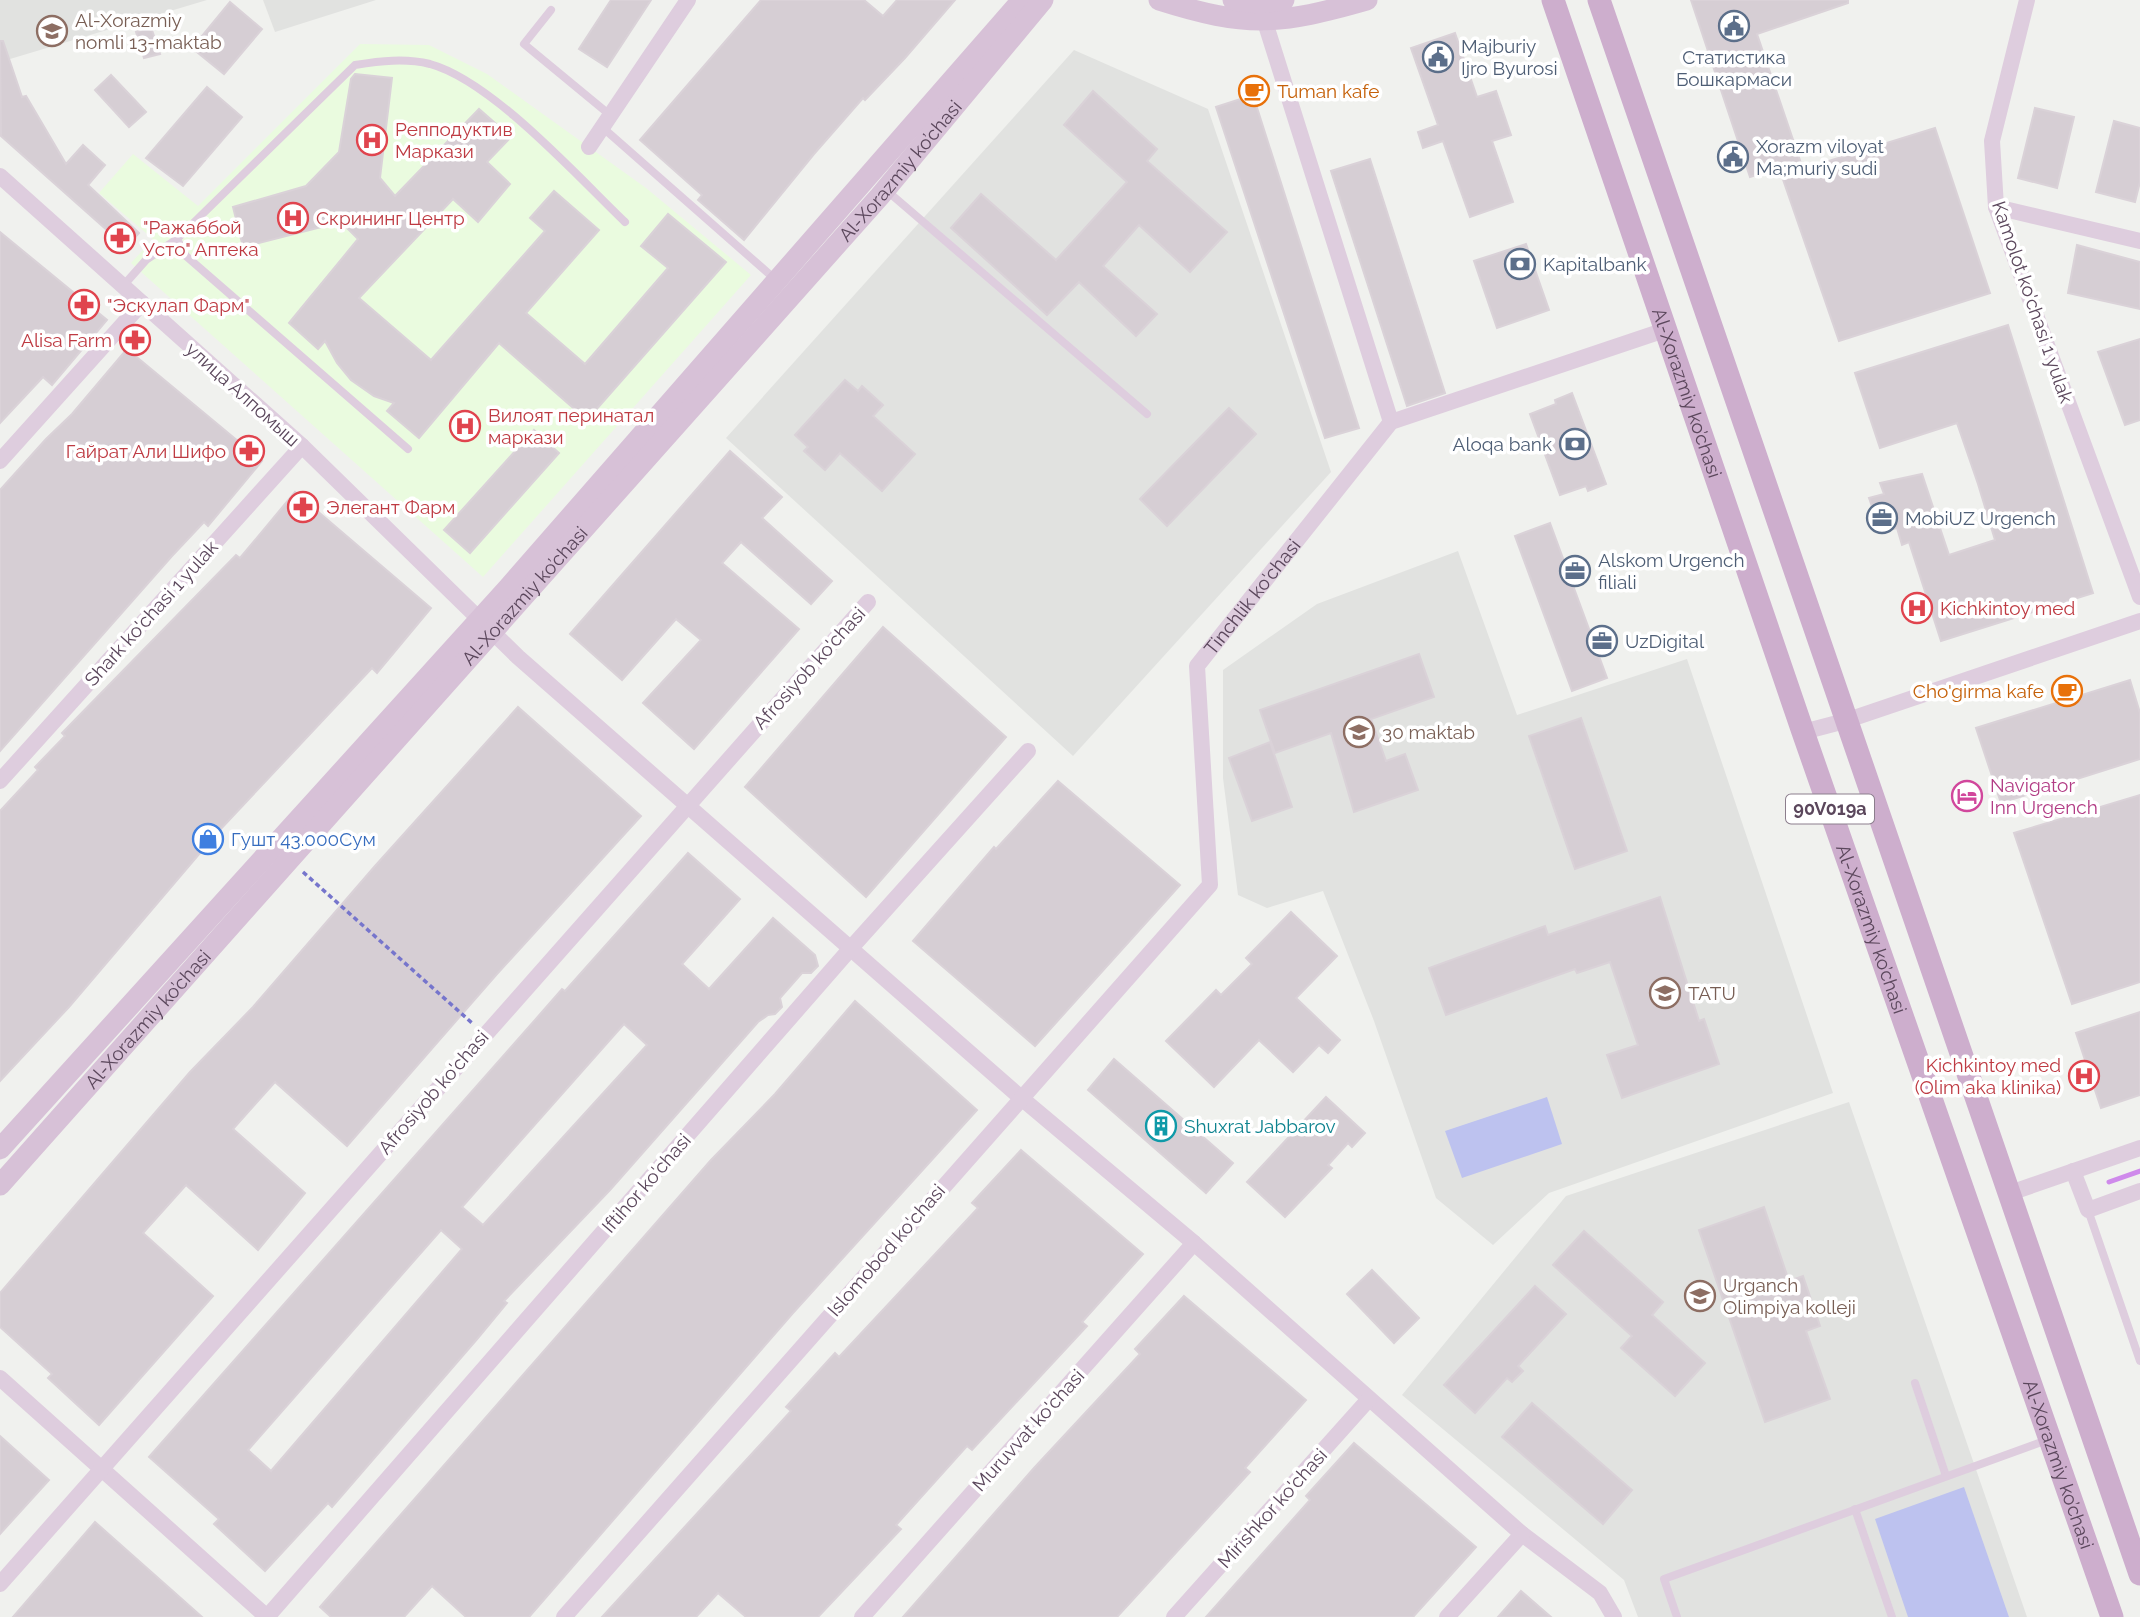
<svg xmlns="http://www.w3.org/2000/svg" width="2140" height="1617" viewBox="0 0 2140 1617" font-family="Raleway,sans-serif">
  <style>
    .education { fill: #e1e2e0 }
    .medical { fill: #eafbdf }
    .green { fill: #bdc2ef }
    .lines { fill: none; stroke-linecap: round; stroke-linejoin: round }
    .stream { stroke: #cf8aeb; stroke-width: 5 }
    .building { fill: #d6ced4; stroke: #dad2d8; stroke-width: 2; fill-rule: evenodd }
    .path { stroke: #7675cc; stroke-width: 3.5; stroke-dasharray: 5 3.5; stroke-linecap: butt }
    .service { stroke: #decdde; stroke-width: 8 }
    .minor { stroke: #decdde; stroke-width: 16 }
    .secondary { stroke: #d7c1d7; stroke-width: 21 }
    .primary { stroke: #cdaecd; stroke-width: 23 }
    .labels { text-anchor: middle; stroke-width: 7; stroke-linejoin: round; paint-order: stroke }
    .shield { fill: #fff; stroke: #8c7e8d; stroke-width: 2 }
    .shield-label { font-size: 18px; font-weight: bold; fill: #5b475c }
    .education-label { font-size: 19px; fill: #785e54; stroke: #fff; text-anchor: start }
    .service-label { font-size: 19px; fill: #4e5e75; stroke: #fff; text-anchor: start }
    .food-label { font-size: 19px; fill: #c56008; stroke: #fff; text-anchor: start }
    .health-label { font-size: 19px; fill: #be3a42; stroke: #fff; text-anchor: start }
    .street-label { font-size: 19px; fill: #5b475c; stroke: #fff }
    .hotel-label { font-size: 19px; fill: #b23c85; stroke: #fff; text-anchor: start }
    .shop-label { font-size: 19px; fill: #366cbe; stroke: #fff; text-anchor: start }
    .culture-label { font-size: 19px; fill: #0d838f; stroke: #fff; text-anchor: start }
  </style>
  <rect width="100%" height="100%" fill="#f0f1ee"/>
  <g class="education">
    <path d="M0 0H207L0 62Z"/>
    <path d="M263 0H376L275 32Z"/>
    <path d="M1074 50 1208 109 1331 472 1073 756 726 438Z"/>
    <path d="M1458 551 1517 715 1687 659 1833 1093 1549 1193 1493 1245 1436 1198 1374 1021 1323 891 1267 908 1238 895 1223 778V670L1317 604Z"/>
    <path d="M1849 1102 2027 1617H1638L1624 1580 1402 1395 1566 1196Z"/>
  </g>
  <path class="medical" d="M360 44 429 45 487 74 646 188 751 275 483 577 131 263 153 239 99 193 133 154 198 206Z"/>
  <g class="green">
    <path d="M1547 1097 1562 1144 1462 1178 1445 1131Z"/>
    <path d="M1964 1487 2009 1617H1908L1875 1519Z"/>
  </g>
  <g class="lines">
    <path class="stream" d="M2109 1182 2140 1171"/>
  </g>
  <g class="building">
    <path d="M611 0H651L607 67 579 49Z"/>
    <path d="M761 0H864L883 16 897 0H955L905 58 865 100 863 98 814 154 744 240 698 200 702 195 640 140Z"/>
    <path d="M1691 0H1848V3L1757 34 1803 169 1935 128 1990 293 1839 341 1779 168 1750 177Z"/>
    <path d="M230 2 262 29 224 74 192 48Z"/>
    <path d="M151 27 160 54 144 58 136 32Z"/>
    <path d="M1455 33 1477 97 1496 91 1511 135 1492 141 1513 202 1470 217 1443 141 1423 148 1418 132 1438 125 1411 48Z"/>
    <path d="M0 41H3L22 97 26 96 66 164 83 145 105 165 88 185 139 233 126 247 1 136Z"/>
    <path d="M355 74 392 78 380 178 395 196 479 109 511 137 487 162 510 184 478 222 453 199 359 298 431 360 545 231 530 218 554 191 599 230 526 313 585 364 668 268 641 246 668 214 726 262 587 420 499 343 419 438 387 411 394 403 374 396 351 380 337 363 325 341 318 349 289 323 358 239 341 222 243 247 233 207 306 186 339 152 351 79Z"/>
    <path d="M111 75 146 112 129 127 95 90Z"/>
    <path d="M207 87 242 117 183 186 146 158Z"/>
    <path d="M1093 91 1157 149 1147 161 1227 232 1190 272 1139 225 1103 266 1157 314 1136 336 1079 282 1047 315 951 228 981 194 1056 260 1127 182 1064 125Z"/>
    <path d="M1253 95 1359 428 1325 438 1216 107Z"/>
    <path d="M2035 108 2074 117 2057 188 2018 178Z"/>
    <path d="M2114 121 2140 128V182L2135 202 2096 192Z"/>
    <path d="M1370 159 1445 393 1407 406 1331 171Z"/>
    <path d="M0 232 107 320 52 385 43 377 0 423Z"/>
    <path d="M1526 244 1549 310 1497 328 1474 261Z"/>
    <path d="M2077 245 2140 262V309L2068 293Z"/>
    <path d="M2008 325 2093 593 1941 641 1909 542 1902 545 1897 528 1881 532 1869 498 1884 494 1880 483 1922 474 1949 555 1995 540 1978 484 1957 423 1880 448 1855 373Z"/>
    <path d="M2140 339V420L2125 425 2098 352Z"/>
    <path d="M127 349 262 461 208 526 204 522 172 556 0 751V490L46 439 72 414Z"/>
    <path d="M845 380 858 391 862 386 883 405 873 416 915 454 882 491 840 453 825 470 804 451 808 447 795 435Z"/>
    <path d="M1572 393 1606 484 1588 491 1586 486 1560 495 1530 414 1556 404 1555 400Z"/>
    <path d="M1229 408 1256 434 1167 526 1140 499Z"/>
    <path d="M534 430 559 453 470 553 444 530Z"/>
    <path d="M730 451 782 497 762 518 832 581 811 604 741 542 722 563 799 629 694 749 643 703 701 640 676 619 622 680 570 634Z"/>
    <path d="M295 492 431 608 377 673 372 668 217 833 69 1007 0 1081V811L38 770 35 767 65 736 62 733 236 555 240 558Z"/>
    <path d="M1550 523 1607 678 1572 691 1515 536Z"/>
    <path d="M883 627 1006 737 866 897 745 787Z"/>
    <path d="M1419 654 1434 697 1371 719 1386 761 1405 754 1418 790 1354 812 1331 733 1275 753 1260 710Z"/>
    <path d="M2130 680 2140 713V759L2001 803 1976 728Z"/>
    <path d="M518 707 641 816 497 974 347 1146 275 1082 233 1129 305 1193 258 1250 186 1185 143 1233 213 1296 99 1425 48 1378 52 1374 0 1327V1293L190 1072 253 1007 375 866Z"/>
    <path d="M1581 718 1627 851 1575 869 1529 736Z"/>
    <path d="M1270 742 1292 807 1252 821 1229 758Z"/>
    <path d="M1058 781 1180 885 1035 1046 913 941 994 847 996 849Z"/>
    <path d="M2140 795V982L2072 1004 2014 833Z"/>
    <path d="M688 853 740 899 682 964 709 989 773 918 815 955 818 966 811 973H802L780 998 782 1007 775 1014 768 1015 758 1022 610 1190 504 1301 507 1303 478 1338 332 1507 328 1503 265 1571 214 1524 219 1519 149 1457 542 1012 562 989 565 991ZM624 1024 647 1045 483 1225 462 1207ZM441 1230 462 1249 271 1471 248 1450Z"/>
    <path d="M1660 897 1699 1021 1704 1019 1719 1064 1622 1098 1607 1055 1638 1045 1610 962 1577 973 1575 969 1446 1015 1429 968 1545 926 1548 935Z"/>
    <path d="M1291 912 1337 956 1296 998 1340 1040 1328 1053 1319 1045 1293 1072 1259 1040 1214 1087 1166 1041 1216 990 1221 995 1252 964 1246 958Z"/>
    <path d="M855 1001 977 1110 793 1313 529 1617H466L432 1586 404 1617H331L320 1607 711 1160 775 1094Z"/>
    <path d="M2140 1012V1095L2101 1108 2076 1033Z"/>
    <path d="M1114 1059 1233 1163 1206 1193 1088 1090Z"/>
    <path d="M1326 1097 1365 1133 1352 1147 1348 1143 1328 1165 1332 1168 1285 1217 1247 1182Z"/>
    <path d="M1021 1150 1143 1254 1082 1322 1087 1326 972 1450 967 1446 896 1525 901 1529 818 1617H746L718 1593 696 1617H602L791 1411 786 1407 835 1353 839 1357 978 1208 972 1203Z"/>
    <path d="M1764 1207 1789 1281 1803 1276 1820 1326 1806 1331 1830 1399 1765 1422 1699 1230Z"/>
    <path d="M1584 1231 1663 1302 1652 1315 1705 1363 1675 1396 1621 1348 1632 1336 1553 1265Z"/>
    <path d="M1372 1270 1419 1318 1394 1343 1347 1294Z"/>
    <path d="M1535 1286 1566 1314 1518 1366 1523 1371 1512 1382 1507 1378 1475 1413 1444 1385Z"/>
    <path d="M1184 1296 1306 1400 1245 1468 1250 1472 1117 1617H903L1034 1468 1140 1354 1135 1349Z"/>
    <path d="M1532 1403 1632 1490 1603 1524 1502 1437Z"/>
    <path d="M0 1436 49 1480 0 1534Z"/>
    <path d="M1354 1443 1476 1547 1413 1617H1206L1310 1500 1306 1496Z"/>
    <path d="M95 1522 166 1585 202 1617H13Z"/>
    <path d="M1521 1591 1551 1617H1498Z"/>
  </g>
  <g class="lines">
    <path class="path" d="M303 872 472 1023"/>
    <g class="service">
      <path d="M551 10 524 44 610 115"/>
      <path d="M602 127 776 280"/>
      <path d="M886 190 1147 414"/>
      <path d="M177 239 355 65C380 61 405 58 430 64 492 81 577 176 625 222"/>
      <path d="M123 286 146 260 177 239 186 256 408 449"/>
      <path d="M2088 1210 2140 1361"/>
      <path d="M1915 1383 1946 1476"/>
      <path d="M1855 1509 1892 1617"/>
      <path d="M1677 1617 1664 1579 2047 1440"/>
    </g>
    <g class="minor">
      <path d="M2027 0 1992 141 1996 207 2140 597"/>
      <path d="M1265 22 1391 422"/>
      <path d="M589 147 688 0"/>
      <path d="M0 176 302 446 518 657 1020 1097 1194 1243 1522 1534 1600 1593 1614 1617"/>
      <path d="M1996 207 2140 241"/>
      <path d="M0 461 142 303"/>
      <path d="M1803 732 1845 721 2140 621"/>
      <path d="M0 781 302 446"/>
      <path d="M2073 1171 2088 1210 2140 1191"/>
      <path d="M2010 1193 2140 1148"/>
      <path d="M0 1378 267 1617"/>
      <path d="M0 1584 868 602"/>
      <path d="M267 1617 851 948 1028 751"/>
      <path id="s1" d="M564 1617 1210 885 1197 666 1391 422 1665 330"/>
      <path d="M862 1617 1194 1243"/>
      <path d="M1174 1617 1369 1399"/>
      <path d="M1447 1617 1522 1534"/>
    </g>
    <g class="secondary">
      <path d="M1159 0C1247 28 1280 25 1367 0"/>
      <path d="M1233 0 1259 3 1284 0"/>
      <path d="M0 1149 508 588 1022 0"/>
      <path id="s2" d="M0 1185 880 196 1043 0"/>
    </g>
    <g class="primary">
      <path id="s3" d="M1553 0 1803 732 2112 1617"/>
      <path d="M1599 0 2140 1574"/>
    </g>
  </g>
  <defs>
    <g id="civic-ring" transform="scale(1.575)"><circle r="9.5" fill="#fff" stroke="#5c6f8a" stroke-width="1.5"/><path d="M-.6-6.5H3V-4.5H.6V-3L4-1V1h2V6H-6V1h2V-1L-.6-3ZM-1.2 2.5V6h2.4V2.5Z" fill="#5c6f8a"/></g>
    <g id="school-ring" transform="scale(1.575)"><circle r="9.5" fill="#fff" stroke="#8d6e63" stroke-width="1.5"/><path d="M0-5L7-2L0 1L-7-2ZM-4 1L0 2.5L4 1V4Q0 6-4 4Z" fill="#8d6e63"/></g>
    <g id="cafe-ring" transform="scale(1.575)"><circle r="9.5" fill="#fff" stroke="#e8710a" stroke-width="1.5"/><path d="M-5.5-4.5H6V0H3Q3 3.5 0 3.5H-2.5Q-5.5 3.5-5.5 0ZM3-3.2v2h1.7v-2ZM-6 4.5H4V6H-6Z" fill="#e8710a"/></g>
    <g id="hospital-ring" transform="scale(1.575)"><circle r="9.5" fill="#fff" stroke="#e0444e" stroke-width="1.5"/><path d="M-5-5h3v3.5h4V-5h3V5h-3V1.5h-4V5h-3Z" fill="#e0444e"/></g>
    <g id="pharmacy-ring" transform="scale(1.575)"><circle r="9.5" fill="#fff" stroke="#e0444e" stroke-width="1.5"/><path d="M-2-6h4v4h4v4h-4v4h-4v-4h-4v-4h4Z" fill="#e0444e"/></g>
    <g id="bank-ring" transform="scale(1.575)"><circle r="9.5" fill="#fff" stroke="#5c6f8a" stroke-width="1.5"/><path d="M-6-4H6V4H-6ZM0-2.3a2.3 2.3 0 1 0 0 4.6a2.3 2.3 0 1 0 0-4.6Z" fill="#5c6f8a"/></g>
    <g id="office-ring" transform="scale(1.575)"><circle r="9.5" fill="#fff" stroke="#5c6f8a" stroke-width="1.5"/><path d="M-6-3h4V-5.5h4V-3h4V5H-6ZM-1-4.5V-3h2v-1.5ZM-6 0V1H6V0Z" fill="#5c6f8a"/></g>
    <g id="hotel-ring" transform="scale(1.575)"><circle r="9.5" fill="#fff" stroke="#d1479c" stroke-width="1.5"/><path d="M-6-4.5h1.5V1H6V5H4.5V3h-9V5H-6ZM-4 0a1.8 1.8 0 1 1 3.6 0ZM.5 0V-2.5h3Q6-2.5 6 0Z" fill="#d1479c"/></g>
    <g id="shop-ring" transform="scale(1.575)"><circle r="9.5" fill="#fff" stroke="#3f7fe0" stroke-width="1.5"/><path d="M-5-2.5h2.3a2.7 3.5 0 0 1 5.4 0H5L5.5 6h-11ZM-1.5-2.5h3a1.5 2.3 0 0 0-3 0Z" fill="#3f7fe0"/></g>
    <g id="university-ring" transform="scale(1.575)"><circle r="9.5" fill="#fff" stroke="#8d6e63" stroke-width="1.5"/><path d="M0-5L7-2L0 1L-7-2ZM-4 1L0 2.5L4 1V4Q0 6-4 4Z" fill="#8d6e63"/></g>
    <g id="building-ring" transform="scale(1.575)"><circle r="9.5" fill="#fff" stroke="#0f9aa8" stroke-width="1.5"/><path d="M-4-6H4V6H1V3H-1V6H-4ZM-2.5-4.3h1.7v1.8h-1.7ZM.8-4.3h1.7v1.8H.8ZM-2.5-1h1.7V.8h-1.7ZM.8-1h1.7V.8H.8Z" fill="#0f9aa8"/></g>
  </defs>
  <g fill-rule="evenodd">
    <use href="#civic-ring" x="1734" y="26"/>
    <use href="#school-ring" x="52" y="31"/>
    <use href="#civic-ring" x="1438" y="57"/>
    <use href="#cafe-ring" x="1254" y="91"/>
    <use href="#hospital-ring" x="372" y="140"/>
    <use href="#civic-ring" x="1733" y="157"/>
    <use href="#hospital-ring" x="293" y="218"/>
    <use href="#pharmacy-ring" x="120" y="238"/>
    <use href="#bank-ring" x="1520" y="264"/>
    <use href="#pharmacy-ring" x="84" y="305"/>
    <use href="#pharmacy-ring" x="135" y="340"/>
    <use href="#hospital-ring" x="465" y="426"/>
    <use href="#bank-ring" x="1575" y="444"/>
    <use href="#pharmacy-ring" x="249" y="451"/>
    <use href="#pharmacy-ring" x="303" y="507"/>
    <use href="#office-ring" x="1882" y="518"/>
    <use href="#office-ring" x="1575" y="571"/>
    <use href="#hospital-ring" x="1917" y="608"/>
    <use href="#office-ring" x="1602" y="641"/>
    <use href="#cafe-ring" x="2067" y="691"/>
    <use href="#school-ring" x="1359" y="732"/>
    <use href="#hotel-ring" x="1967" y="796"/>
    <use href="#shop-ring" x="208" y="839"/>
    <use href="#university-ring" x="1665" y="993"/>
    <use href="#hospital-ring" x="2084" y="1076"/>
    <use href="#building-ring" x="1161" y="1126"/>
    <use href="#university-ring" x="1700" y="1296"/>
  </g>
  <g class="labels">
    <rect class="shield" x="1786" y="794.5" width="88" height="29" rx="5"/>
    <g class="shield-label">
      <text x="1830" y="815">90V019a</text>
    </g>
    <g class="education-label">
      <text x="75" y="27">Аl-Xоrаzmiy<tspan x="75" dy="22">nоmli 13-mаktаb</tspan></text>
      <text x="1382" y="739">30 maktab</text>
      <text x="1688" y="1000">TATU</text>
      <text x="1723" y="1292">Urganch<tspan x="1723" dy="22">Olimpiya kolleji</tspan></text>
    </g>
    <g class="service-label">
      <text x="1461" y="53">Majburiy<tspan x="1461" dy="22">Ijro Byurosi</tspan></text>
      <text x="1734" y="64" text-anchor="middle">Статистика<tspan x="1734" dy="22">Бошкармаси</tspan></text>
      <text x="1756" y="153">Xorazm viloyat<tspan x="1756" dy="22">Ma;muriy sudi</tspan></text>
      <text x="1543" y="271">Kapitalbank</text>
      <text x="1552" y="451" text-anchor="end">Aloqa bank</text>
      <text x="1905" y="525">MobiUZ Urgench</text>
      <text x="1598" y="567">Alskom Urgench<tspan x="1598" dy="22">filiali</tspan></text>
      <text x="1625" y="648">UzDigital</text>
    </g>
    <g class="food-label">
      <text x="1277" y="98">Tuman kafe</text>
      <text x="2044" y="698" text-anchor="end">Cho'girma kafe</text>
    </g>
    <g class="health-label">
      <text x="395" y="136">Репподуктив<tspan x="395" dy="22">Маркази</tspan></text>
      <text x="316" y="225">Скрининг Центр</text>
      <text x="143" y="234">"Ражаббой<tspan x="143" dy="22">Усто" Аптека</tspan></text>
      <text x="107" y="312">"Эскулап Фарм"</text>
      <text x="112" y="347" text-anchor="end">Alisa Farm</text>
      <text x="488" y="422">Вилоят перинатал<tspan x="488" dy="22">маркази</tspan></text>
      <text x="226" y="458" text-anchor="end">Гайрат Али Шифо</text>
      <text x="326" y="514">Элегант Фарм</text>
      <text x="1940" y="615">Kichkintoy med</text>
      <text x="2061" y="1072" text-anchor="end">Kichkintoy med<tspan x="2061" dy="22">(Olim aka klinika)</tspan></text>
    </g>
    <g class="street-label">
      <text dy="7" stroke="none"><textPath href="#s2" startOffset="1356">Al-Xorazmiy ko’chasi</textPath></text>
      <text transform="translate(2033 302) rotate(71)" y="7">Kamolot ko'chasi 1 yulak</text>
      <text dy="7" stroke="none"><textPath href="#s3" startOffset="415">Al-Xorazmiy ko’chasi</textPath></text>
      <text transform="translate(243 394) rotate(42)" y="7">улица Алпомыш</text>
      <text dy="7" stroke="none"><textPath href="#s2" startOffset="789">Al-Xorazmiy ko’chasi</textPath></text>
      <text dy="7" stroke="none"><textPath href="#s1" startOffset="1284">Tinchlik ko'chasi</textPath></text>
      <text transform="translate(151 613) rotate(-48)" y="7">Shark ko'chasi 1 yulak</text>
      <text transform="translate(809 668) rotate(-48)" y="7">Afrosiyob ko'chasi</text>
      <text dy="7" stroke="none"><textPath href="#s3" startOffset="982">Al-Xorazmiy ko’chasi</textPath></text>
      <text dy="7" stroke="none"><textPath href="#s2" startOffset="222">Al-Xorazmiy ko’chasi</textPath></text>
      <text transform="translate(433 1092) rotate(-49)" y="7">Afrosiyob ko'chasi</text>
      <text transform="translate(646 1183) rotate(-49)" y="7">Iftihor ko'chasi</text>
      <text transform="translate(886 1250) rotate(-49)" y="7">Islomobod ko'chasi</text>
      <text transform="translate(1028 1430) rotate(-48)" y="7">Muruvvat ko'chasi</text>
      <text dy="7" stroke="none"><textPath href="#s3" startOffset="1549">Al-Xorazmiy ko’chasi</textPath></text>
      <text transform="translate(1272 1508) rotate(-48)" y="7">Mirishkor ko'chasi</text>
    </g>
    <g class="hotel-label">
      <text x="1990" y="792">Navigator<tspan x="1990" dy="22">Inn Urgench</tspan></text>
    </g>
    <g class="shop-label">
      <text x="231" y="846">Гушт 43.000Сум</text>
    </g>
    <g class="culture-label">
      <text x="1184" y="1133">Shuxrat Jabbarov</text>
    </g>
  </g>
</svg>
